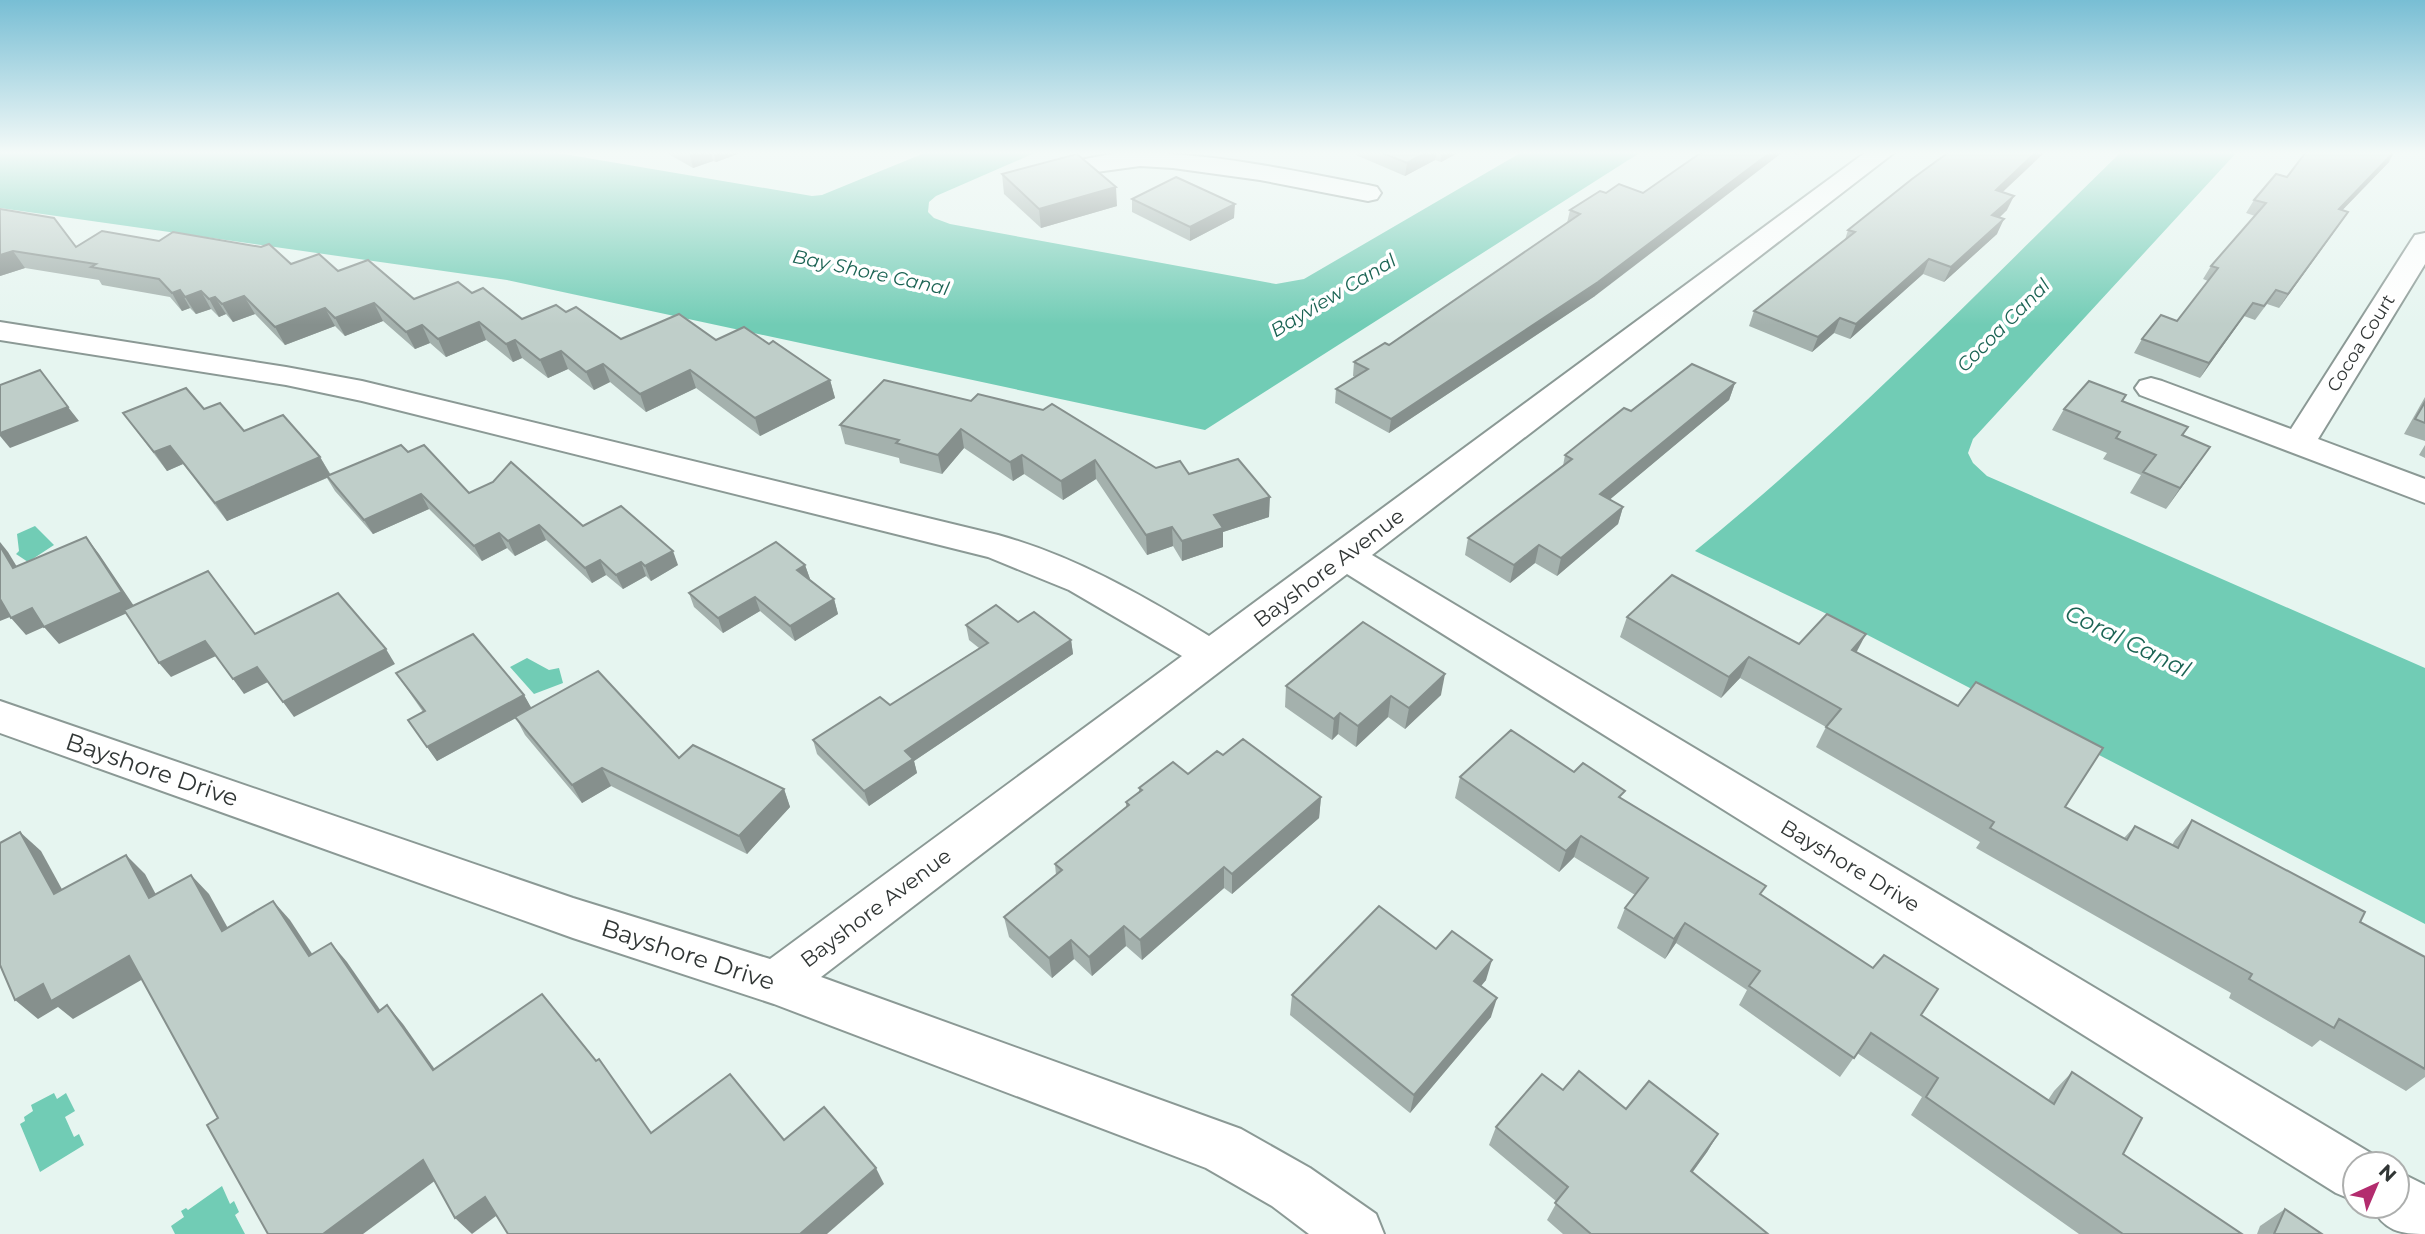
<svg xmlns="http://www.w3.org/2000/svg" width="2425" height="1234" viewBox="0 0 2425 1234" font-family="Montserrat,sans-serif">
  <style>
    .water { fill: #71ccb5 }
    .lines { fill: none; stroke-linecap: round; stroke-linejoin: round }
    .minor-casing { stroke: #8b9995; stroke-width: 4 }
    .minor { fill: #fff; fill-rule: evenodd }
    .wall { fill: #a4b1ad }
    .shaded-wall { fill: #86908d }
    .building { fill: #bfcec9; stroke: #86908d; stroke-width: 2 }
    .labels { text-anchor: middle; stroke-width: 7; stroke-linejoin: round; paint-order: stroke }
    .far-street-label { font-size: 18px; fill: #313635; stroke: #fff }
    .far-water-label { font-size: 19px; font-style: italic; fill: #1c6454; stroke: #fff }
    .street-label { font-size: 21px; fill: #313635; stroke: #fff }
    .water-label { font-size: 23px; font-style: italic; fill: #1c6454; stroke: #fff }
    .near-street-label { font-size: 24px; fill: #313635; stroke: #fff }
  </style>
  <rect width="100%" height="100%" fill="#e6f5f0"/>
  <g class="water">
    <path d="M0 152H552L812 196 822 195 927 152H1037L936 196 929 202 928 212 934 218 950 224 1276 284 1304 279 1522 152H1641L1205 430 507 280 0 208Z"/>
    <path d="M2121 152H2237L1973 439 1968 453 1973 463 1987 476 2425 668V924L1829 615 1695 551C1846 429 1982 288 2121 152Z"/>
    <path d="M35 526 54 545 28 562 16 554 19 551 17 534Z"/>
    <path d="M527 658 549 670 559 668 563 683 534 694 510 667Z"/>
    <path d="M54 1093 57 1099 66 1093 75 1111 65 1117 74 1137 79 1134 84 1145 40 1172 20 1124 25 1121 24 1117 33 1111 31 1105Z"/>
    <path d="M222 1186 230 1204 234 1201 239 1212 235 1215 245 1234H175L171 1226 184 1217 181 1211 186 1208 188 1210Z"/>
  </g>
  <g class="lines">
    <g class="minor-casing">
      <g id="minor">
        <path d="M1122 152C1205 152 1287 169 1368 185L1377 187 1381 193 1377 199 1368 201 1260 180 1173 168 1140 166 1089 173 1080 170 1076 165 1080 160Z"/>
        <path d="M1866 152H1895L1372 555 2374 1155 2378 1164H2355V1201L2336 1193 1347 574 821 977 1241 1129 1310 1168 1376 1214 1384 1234H1309L1272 1206 1206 1168 774 1004 573 938 0 733V701L573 898 770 959 1182 656 1069 590 988 557 362 401 286 385 0 340V322L286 367 362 381 998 535C1074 556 1142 595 1209 636Z"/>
        <path d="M2425 233V264L2318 439 2425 479V503L2140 395 2135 388 2140 381 2151 378 2162 381 2291 429 2411 241 2415 235Z"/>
        <path d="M2397 1171 2425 1185V1234C2401 1234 2383 1231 2372 1206H2397Z"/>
      </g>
    </g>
    <use href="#minor" class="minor"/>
  </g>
  <g class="wall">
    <path d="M665 152H743L716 162 713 161 693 168Z"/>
    <path d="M1357 152H1460L1441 162 1435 160 1405 176 1356 155Z"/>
    <path d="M1788 152H1802L1798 155Z"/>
    <path d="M2389 162 2342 210 2339 225 2279 308 2267 304 2255 320 2244 316 2200 378 2134 353 2142 339 2177 321 2208 281 2203 279 2211 266 2255 216 2246 213 2254 200 2287 177Z"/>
    <path d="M1002 174 1117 206 1041 228 1004 194Z"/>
    <path d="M1600 191 1595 296 1389 433 1335 403 1336 389 1355 377 1353 376 1354 362 1389 345 1567 223 1570 210Z"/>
    <path d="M2003 192 2007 210 1999 218 1997 234 1944 282 1923 274 1850 339 1834 333 1812 352 1749 326 1754 311 1845 240 1848 230Z"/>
    <path d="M1132 199 1234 218 1190 241 1132 212Z"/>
    <path d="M0 209 76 247 291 264 338 271 414 299 472 293 522 319 566 312 621 339 716 340 769 344 830 380 835 398 760 436 696 388 646 412 610 382 594 390 568 369 548 378 522 358 513 362 486 340 446 357 430 343 415 349 383 321 345 336 335 326 285 345 255 314 233 322 226 314 219 317 211 309 196 314 190 308 182 311 170 297 102 285 99 280 25 268 0 276Z"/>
    <path d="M884 380 1156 468 1189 474 1269 517 1223 532V547L1182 561 1173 546 1147 555 1096 479 1063 500 1024 474 1013 481 964 448 942 474 900 463 899 458 845 444 840 425Z"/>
    <path d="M1735 383 1729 400 1610 499 1623 507 1618 524 1557 576 1535 563 1510 583 1465 555 1468 538 1563 466 1565 455 1631 411Z"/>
    <path d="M2126 395 2123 401 2188 427 2183 436 2196 467 2166 509 2130 493 2141 475 2103 459 2107 453 2052 430 2064 409Z"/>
    <path d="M2425 397V441L2404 434Z"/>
    <path d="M204 409 244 431 320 457 331 475 408 452 469 493 583 526 678 565 651 581 646 576 623 589 606 575 592 583 546 540 515 556 507 548 482 561 429 509 373 534 335 491 327 478 227 521 183 464 167 471 123 413Z"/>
    <path d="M2425 445V458L2419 455Z"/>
    <path d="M805 565 810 579 809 580 834 599 838 614 795 641 760 611 723 633 694 607 689 593Z"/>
    <path d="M1627 617 1857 652 2065 807 2124 838 2135 826 2172 845 2175 840 2192 820 2360 922 2425 957V1077L2406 1091 2320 1040 2312 1047 2229 998 2231 993 1976 848 1980 842 1816 747 1826 727 1740 678 1721 698 1620 637Z"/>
    <path d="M1018 622 1071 640 1073 654 914 761 917 773 869 806 817 754 813 740 890 705 979 648 969 640 966 625Z"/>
    <path d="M396 673 524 695 531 708 679 758 784 789 790 807 747 854 611 786 582 803 525 735 516 718 437 761 408 720 423 712Z"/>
    <path d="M1286 686 1441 695 1405 729 1388 717 1356 747 1338 734 1332 740 1285 707Z"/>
    <path d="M1223 755 1321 797 1319 818 1232 894 1224 888 1142 960 1126 946 1092 976 1074 959 1052 978 1009 937 1004 917 1056 875 1055 864 1126 807V802L1139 792V788L1188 774Z"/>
    <path d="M1574 772 1622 799 1762 895 1921 1015 2048 1100 2054 1091 2072 1072 2123 1154 2242 1234H2079L1911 1115 1922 1097 1857 1053 1840 1077 1739 1005 1747 990 1676 943 1665 959 1617 928 1625 908 1635 895 1574 857 1559 872 1455 798 1460 777Z"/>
    <path d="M1436 949 1486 980 1481 986 1491 1017 1410 1113 1290 1015 1292 995Z"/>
    <path d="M1563 1090 1718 1134 1707 1152 1692 1173 1768 1234H1563L1547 1220 1557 1202 1489 1145 1496 1127Z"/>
    <path d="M2285 1209 2322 1234H2257L2260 1226Z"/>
  </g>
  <g class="shaded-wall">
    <path d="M689 152H711L713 161 693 168Z"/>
    <path d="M713 152H743L716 162Z"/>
    <path d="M1427 152H1436L1435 160 1405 176 1407 163Z"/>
    <path d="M1442 152H1460L1441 162Z"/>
    <path d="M1771 152H1783L1595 296 1389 433 1391 419Z"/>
    <path d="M2036 152H2045L1990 204 1996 190Z"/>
    <path d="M2394 152 2389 162 2331 222 2339 209Z"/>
    <path d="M1116 187 1117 206 1041 228 1039 209Z"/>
    <path d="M2014 196 2007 210 1986 230 1992 215Z"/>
    <path d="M1235 204 1234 218 1190 241V227Z"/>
    <path d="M2348 212 2339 225 2279 308 2288 294Z"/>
    <path d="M2004 219 1997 234 1944 282 1951 267Z"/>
    <path d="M13 251 25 268 0 276V255Z"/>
    <path d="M1929 259 1923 274 1850 339 1856 324Z"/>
    <path d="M180 290 190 308 182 311 172 293Z"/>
    <path d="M201 291 211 309 196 314 185 297Z"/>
    <path d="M244 296 255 314 233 322 222 304Z"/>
    <path d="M215 297 226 314 219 317 209 299Z"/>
    <path d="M374 303 383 321 345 336 335 318Z"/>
    <path d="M2253 303 2244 316 2200 378 2209 363Z"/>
    <path d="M325 308 335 326 285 345 275 327Z"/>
    <path d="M1840 318 1834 333 1812 352 1818 337Z"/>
    <path d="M479 322 486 340 446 357 438 339Z"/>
    <path d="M422 325 430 343 415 349 406 332Z"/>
    <path d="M515 340 522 358 513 362 506 344Z"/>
    <path d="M561 351 568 369 548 378 540 360Z"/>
    <path d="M603 364 610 382 594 390 586 372Z"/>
    <path d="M690 370 696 388 646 412 640 394Z"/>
    <path d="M830 380 835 398 760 436 755 418Z"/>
    <path d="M1735 383 1729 400 1595 512 1600 494Z"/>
    <path d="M68 407 79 421 10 448 0 436V433Z"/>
    <path d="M961 429 964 448 942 474 938 455Z"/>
    <path d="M170 446 183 464 167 471 154 452Z"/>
    <path d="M2210 447 2196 467 2166 509 2180 488Z"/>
    <path d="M1022 455 1024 474 1013 481 1010 462Z"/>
    <path d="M320 457 331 476 227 521 215 503Z"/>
    <path d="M1095 460 1096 479 1063 500 1061 481Z"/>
    <path d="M421 494 429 509 373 534 364 520Z"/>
    <path d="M1270 497 1269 517 1223 532V547L1182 561V541L1214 515Z"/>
    <path d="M1623 507 1618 524 1557 576 1561 558Z"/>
    <path d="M539 525 546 540 515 556 508 541Z"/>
    <path d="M1172 527 1173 546 1147 555 1146 535Z"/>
    <path d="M499 533 507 548 482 561 474 546Z"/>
    <path d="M86 537 99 554 136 609 59 644 44 627 26 635 11 618Z"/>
    <path d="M0 542 8 552 28 585 13 568 0 546Z"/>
    <path d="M1539 545 1535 563 1510 583 1514 565Z"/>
    <path d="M673 551 678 565 651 581 645 566Z"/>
    <path d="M600 560 606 575 592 583 585 568Z"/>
    <path d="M641 562 646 576 623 589 616 575Z"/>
    <path d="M805 565 810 579 801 585 797 570Z"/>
    <path d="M755 597 760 611 723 633 718 618Z"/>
    <path d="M0 598 15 615 0 621Z"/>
    <path d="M834 599 838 614 795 641 790 626Z"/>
    <path d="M1866 634 1855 655 1852 650Z"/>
    <path d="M1071 640 1073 654 914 761 917 773 869 806 864 791 905 751Z"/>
    <path d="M205 641 216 656 171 677 159 663Z"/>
    <path d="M386 649 395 664 294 717 283 702Z"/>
    <path d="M1749 657 1740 678 1721 698 1729 677Z"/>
    <path d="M257 667 268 682 244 694 233 679Z"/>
    <path d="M1445 674 1441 695 1405 729 1409 708Z"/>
    <path d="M524 695 532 709 437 761 427 747Z"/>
    <path d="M1391 696 1388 717 1356 747 1358 726Z"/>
    <path d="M1340 713 1338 734 1332 740 1334 719Z"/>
    <path d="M602 768 611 786 582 803 572 785Z"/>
    <path d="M784 789 790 807 747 854 739 836Z"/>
    <path d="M1321 797 1319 818 1232 894V874Z"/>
    <path d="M20 832 41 851 75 913 54 894Z"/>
    <path d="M1581 836 1574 857 1559 872 1566 851Z"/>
    <path d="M126 855 145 874 168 917 149 898Z"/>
    <path d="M1224 867V888L1142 960 1140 940Z"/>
    <path d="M191 875 209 894 240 950 222 931Z"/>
    <path d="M273 901 290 920 326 975 309 956Z"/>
    <path d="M1685 923 1676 943 1665 959 1674 939Z"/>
    <path d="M1124 926 1126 946 1092 976 1089 957Z"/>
    <path d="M1071 940 1074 959 1052 978 1049 958Z"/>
    <path d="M331 943 347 962 394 1030 378 1012Z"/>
    <path d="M129 956 150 975 73 1019 58 1007 38 1019 15 1000 43 984Z"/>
    <path d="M1492 960 1486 980 1469 1000 1474 981Z"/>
    <path d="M1497 998 1491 1017 1410 1113 1414 1095Z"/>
    <path d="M387 1005 403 1024 448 1088 433 1070Z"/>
    <path d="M1718 1134 1707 1152 1680 1189 1691 1171Z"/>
    <path d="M423 1160 440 1177 363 1234H323Z"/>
    <path d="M876 1168 884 1184 827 1234H800Z"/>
    <path d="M485 1197 500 1213 472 1234 455 1218Z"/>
  </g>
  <g class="building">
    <path d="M1380 152H1427L1407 163Z"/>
    <path d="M1702 152H1771L1598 282 1391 419 1336 389 1368 369 1354 362 1385 343 1389 345 1580 214 1570 210 1600 191 1606 193 1619 184 1643 193Z"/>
    <path d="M1949 152H2036L1996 190 2014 196 1992 215 2004 219 1951 267 1929 259 1856 324 1840 318 1818 337 1754 311 1855 232 1848 230 1912 179Z"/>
    <path d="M2306 152H2394L2339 209 2348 212 2288 294 2276 290 2264 306 2253 303 2209 363 2142 339 2161 315 2177 321 2218 268 2211 266 2266 203 2254 200 2276 174 2287 177Z"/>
    <path d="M1077 154 1116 187 1039 209 1002 174Z"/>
    <path d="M1176 177 1235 204 1190 227 1132 199Z"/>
    <path d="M0 209 54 218 76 247 102 231 159 241 173 232 261 247 269 244 291 264 319 254 338 271 368 260 414 299 458 282 472 293 483 288 522 319 556 305 566 312 576 307 621 339 679 314 716 340 744 327 769 344 773 341 830 380 755 418 690 370 640 394 603 364 586 372 561 351 540 360 515 340 506 344 479 322 438 339 422 325 406 332 374 303 335 318 325 308 275 327 244 296 222 304 215 297 209 299 201 291 185 297 180 290 172 293 159 279 91 267 96 264 13 251 0 255Z"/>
    <path d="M1692 364 1735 383 1600 494 1623 507 1561 558 1539 545 1514 565 1468 538 1572 459 1565 455 1624 408 1631 411Z"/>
    <path d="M40 370 68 407 0 433V385Z"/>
    <path d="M884 380 971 401 978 394 1043 410 1052 404 1156 468 1180 461 1189 474 1238 459 1270 497 1214 515 1223 528 1182 541 1172 527 1146 535 1095 460 1061 481 1022 455 1010 462 961 429 938 455 896 443 899 440 840 425Z"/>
    <path d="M2089 381 2126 395 2122 401 2188 427 2182 435 2210 447 2180 488 2143 472 2156 455 2116 438 2120 432 2064 409Z"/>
    <path d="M186 388 204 409 220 403 244 431 283 415 320 457 215 503 170 446 154 452 123 413Z"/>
    <path d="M2425 402V423L2415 419Z"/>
    <path d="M401 445 408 452 424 445 469 493 493 482 511 462 583 526 621 506 673 551 645 566 641 562 616 575 600 560 585 568 539 525 508 541 499 533 474 546 421 494 364 520 327 476Z"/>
    <path d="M86 537 122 592 44 627 32 608 11 618 0 599V546L13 568Z"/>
    <path d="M776 542 805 565 797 570 834 599 790 626 755 597 718 618 689 593Z"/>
    <path d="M208 571 255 634 338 593 386 649 283 702 257 667 233 679 205 641 159 663 124 610Z"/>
    <path d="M1672 575 1799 644 1827 614 1866 634 1852 650 1958 706 1976 682 2103 748 2065 807 2127 840 2135 826 2178 848 2192 820 2365 912 2360 922 2425 957V1069L2339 1019 2334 1028 2249 979 2252 974 1990 828 1994 822 1826 727 1841 709 1749 657 1729 677 1627 617Z"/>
    <path d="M996 605 1018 622 1034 612 1071 640 905 751 913 759 864 791 813 740 880 697 890 705 988 643 966 625Z"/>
    <path d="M1363 622 1445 674 1409 708 1391 696 1358 726 1340 713 1334 719 1286 686Z"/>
    <path d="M473 634 524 695 427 747 408 720 425 711 396 673Z"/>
    <path d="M598 671 679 758 693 745 784 789 739 836 602 768 572 785 515 717Z"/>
    <path d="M1511 730 1574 772 1583 763 1625 791 1619 797 1766 886 1760 894 1873 968 1884 955 1938 989 1921 1015 2054 1104 2072 1072 2142 1118 2123 1154 2242 1234H2123L1926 1097 1938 1078 1871 1033 1854 1058 1749 986 1760 971 1685 923 1674 939 1625 908 1648 878 1581 836 1566 851 1460 777Z"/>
    <path d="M1243 739 1321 797 1232 874 1224 867 1140 940 1124 926 1089 957 1071 940 1049 958 1004 917 1062 870 1055 864 1129 805 1126 802 1142 790 1139 788 1173 762 1188 774 1217 751 1223 755Z"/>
    <path d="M20 832 54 894 126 855 149 898 191 875 222 931 273 901 309 956 331 943 378 1012 387 1005 433 1070 542 994 596 1061 599 1059 651 1133 730 1074 784 1140 824 1107 876 1168 800 1234H508L485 1197 455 1218 423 1160 323 1234H268L207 1125 218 1118 129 956 51 1001 43 984 15 1000 0 965V843Z"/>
    <path d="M1379 906 1436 949 1452 931 1492 960 1474 981 1497 998 1414 1095 1292 995Z"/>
    <path d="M1579 1071 1626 1109 1649 1081 1718 1134 1691 1171 1768 1234H1591L1555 1203 1568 1187 1496 1127 1542 1074 1563 1090Z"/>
    <path d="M2285 1209 2322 1234H2274Z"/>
  </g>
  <linearGradient id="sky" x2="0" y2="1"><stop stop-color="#78bed4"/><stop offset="0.47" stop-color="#f4faf8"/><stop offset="1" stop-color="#f4faf8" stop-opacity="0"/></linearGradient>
  <rect width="2425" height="325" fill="url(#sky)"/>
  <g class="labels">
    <g class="far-street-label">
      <text transform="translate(2361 343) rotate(-58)" y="6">Cocoa Court</text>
    </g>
    <g class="far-water-label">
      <text transform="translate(871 272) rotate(12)" y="7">Bay Shore Canal</text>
      <text transform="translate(1333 295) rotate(-31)" y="7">Bayview Canal</text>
      <text transform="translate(2003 325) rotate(-45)" y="7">Cocoa Canal</text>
    </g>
    <g class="street-label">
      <text transform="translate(1329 568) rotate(-37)" y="7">Bayshore Avenue</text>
      <text transform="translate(1850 866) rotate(31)" y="7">Bayshore Drive</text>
      <text transform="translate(876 908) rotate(-37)" y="7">Bayshore Avenue</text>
    </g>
    <g class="water-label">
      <text transform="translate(2128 641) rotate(26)" y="8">Coral Canal</text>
    </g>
    <g class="near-street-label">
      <text transform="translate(152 770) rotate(19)" y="8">Bayshore Drive</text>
      <text transform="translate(688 955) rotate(18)" y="8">Bayshore Drive</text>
    </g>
  </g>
  <g transform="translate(2376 1185) rotate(44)"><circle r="33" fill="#ffffff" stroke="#adafae" stroke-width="2"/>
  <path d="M0-5L12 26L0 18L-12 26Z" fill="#b32c6e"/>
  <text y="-10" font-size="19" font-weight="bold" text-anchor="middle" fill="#313635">N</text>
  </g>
</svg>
